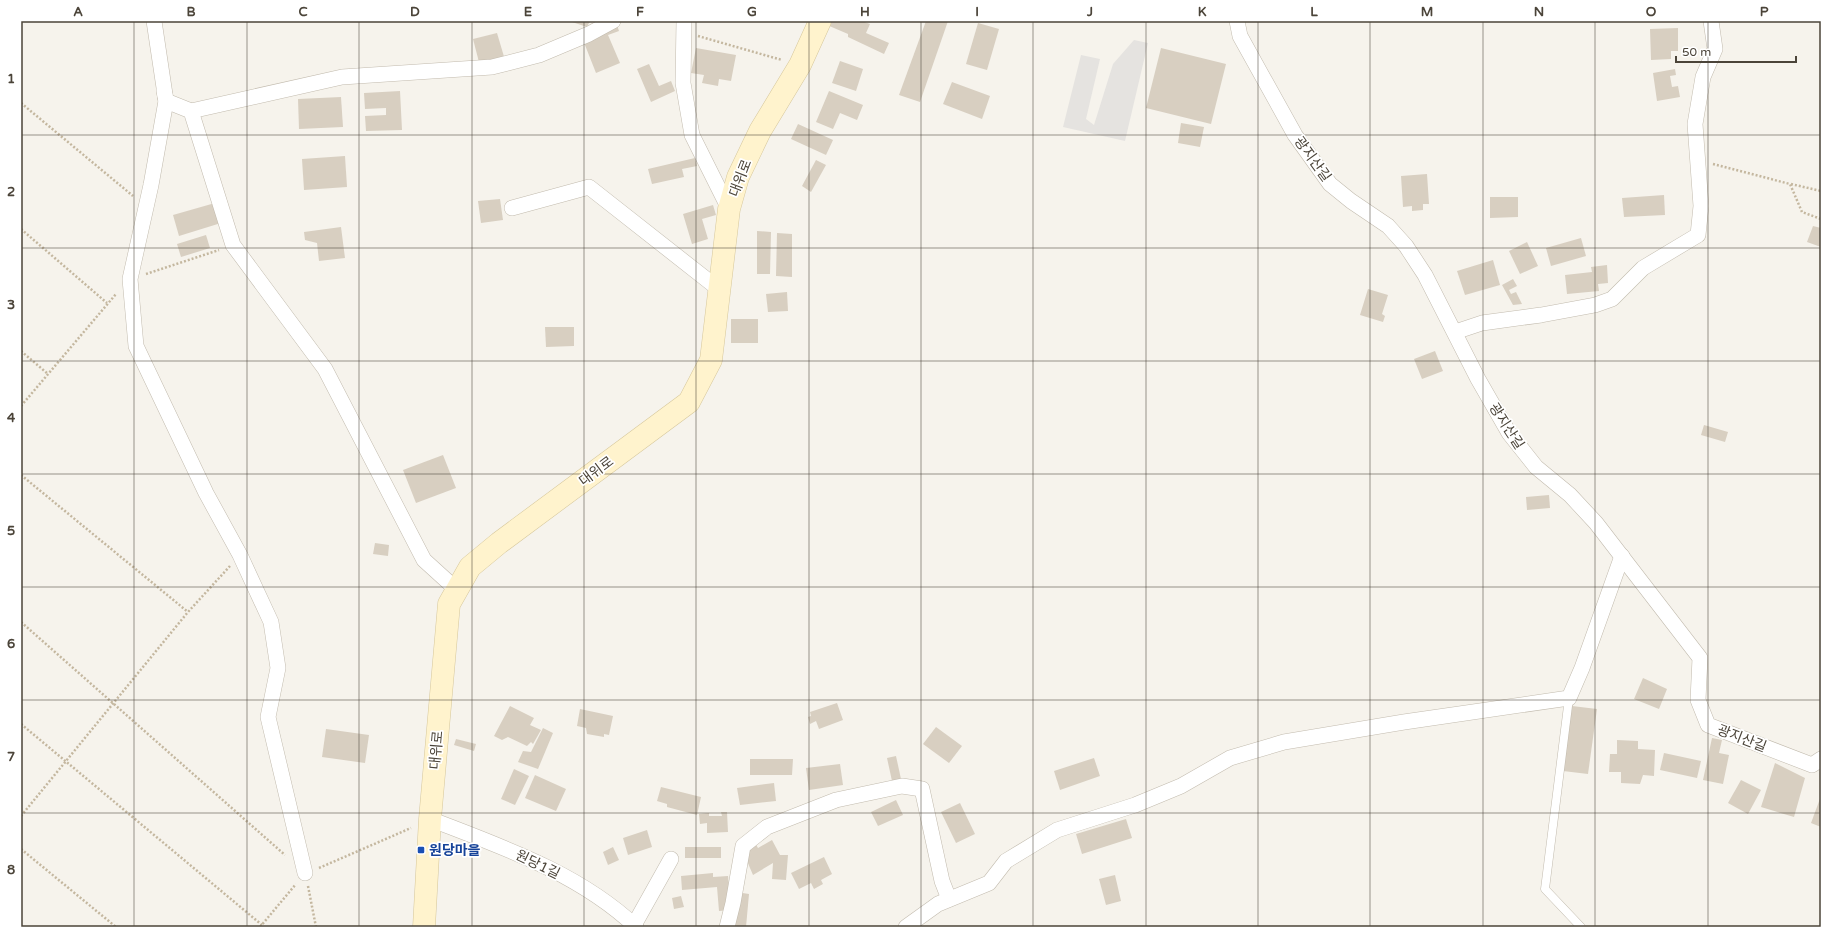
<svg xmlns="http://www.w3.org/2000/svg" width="1842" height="948" viewBox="0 0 1842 948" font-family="'Varela Round','Noto Sans KR',sans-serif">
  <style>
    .parking { fill: #e5e3e0 }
    .building { fill: #d8cfc1 }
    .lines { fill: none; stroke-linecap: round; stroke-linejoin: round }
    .lane-casing { stroke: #c2bbae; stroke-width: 9 }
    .street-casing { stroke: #c2bbae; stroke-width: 16 }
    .secondary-casing { stroke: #d6c79b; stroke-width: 23 }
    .path { stroke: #c4b79f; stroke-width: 2.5; stroke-dasharray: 2 2; stroke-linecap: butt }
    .lane { stroke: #fff; stroke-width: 8 }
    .street { stroke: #fff; stroke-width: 15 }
    .secondary { stroke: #fff3cd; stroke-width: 22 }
    .grid { fill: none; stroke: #4b4439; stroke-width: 1; stroke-opacity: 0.55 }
    .transit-dot { fill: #1a4fb4; stroke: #fff; stroke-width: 1.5 }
    .labels { text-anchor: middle; stroke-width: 3.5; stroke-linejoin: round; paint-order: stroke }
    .street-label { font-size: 14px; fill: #4b4439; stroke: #fff }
    .transit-label { font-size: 14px; font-weight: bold; fill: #164399; stroke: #fff; text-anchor: start }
    .neatline { fill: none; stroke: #4b4439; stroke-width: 1.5 }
    .grid-label { font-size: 13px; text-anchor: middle; font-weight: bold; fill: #4b4439 }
  </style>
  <rect width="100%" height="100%" fill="#f6f3ec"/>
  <path class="parking" d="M1134 40 1148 43 1125 141 1063 127 1081 55 1100 59 1086 119 1094 125 1113 64Z"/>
  <g class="building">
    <path d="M569 21H590L587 27Z"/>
    <path d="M829 21H862L870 24 866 33 889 43 884 54 848 37V34L827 25Z"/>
    <path d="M926 21H948L920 102 899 95Z"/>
    <path d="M616 22 619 31 608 35 620 63 596 73 583 40Z"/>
    <path d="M978 23 999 29 987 70 966 64Z"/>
    <path d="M1678 28V51H1671V59L1651 60 1650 29Z"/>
    <path d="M497 33 505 60 480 66 473 39Z"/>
    <path d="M696 48 736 55 731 81 719 79 718 86 702 83 704 75 691 73Z"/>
    <path d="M1161 48 1226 64 1211 124 1146 108Z"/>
    <path d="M840 61 863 69 856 91 832 83Z"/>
    <path d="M649 64 659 86 671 81 675 91 651 102 637 69Z"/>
    <path d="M1675 69 1676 75 1670 76 1672 87 1678 86 1680 97 1657 101 1653 73Z"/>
    <path d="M952 82 990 96 982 119 943 104Z"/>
    <path d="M400 91 402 130 366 131 365 116 386 115V108L365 109 364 93Z"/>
    <path d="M829 91 863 105 857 120 840 113 833 129 816 122Z"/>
    <path d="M341 97 343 127 299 129 298 99Z"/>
    <path d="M1181 123 1204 127 1200 147 1178 143Z"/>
    <path d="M798 124 833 140 826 155 791 139Z"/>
    <path d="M345 156 347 187 304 190 302 159Z"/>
    <path d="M695 158 697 166 682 169 684 177 652 184 648 169Z"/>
    <path d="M816 160 826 165 811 192 802 186Z"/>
    <path d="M1427 174 1429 204H1423V210L1412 211V206L1403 207 1401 176Z"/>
    <path d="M1664 195 1665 215 1624 217 1622 198Z"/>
    <path d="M1490 197H1518V217L1490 218Z"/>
    <path d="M500 199 503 220 481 223 478 201Z"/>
    <path d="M215 203 221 223 179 236 173 215Z"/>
    <path d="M713 205 716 215 702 219 708 239 692 244 683 214Z"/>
    <path d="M1813 226 1821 228V247L1807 242Z"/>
    <path d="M341 227 345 258 319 261 317 243 305 240 304 232Z"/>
    <path d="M757 231 771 232 770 274H757Z"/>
    <path d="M777 233 792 234V277L776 276Z"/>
    <path d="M206 235 210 248 181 257 177 244Z"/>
    <path d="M1581 238 1586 256 1551 266 1546 248Z"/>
    <path d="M1527 242 1538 266 1520 274 1509 251Z"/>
    <path d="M1493 260 1500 285 1465 295 1457 271Z"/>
    <path d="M1607 265 1608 283 1598 284 1599 291 1567 294 1565 275 1592 272 1591 267Z"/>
    <path d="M1513 279 1517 286 1509 290 1511 294 1516 292 1522 304 1513 305 1502 285Z"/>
    <path d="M1368 289 1388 295 1382 314 1385 316 1383 322 1360 315Z"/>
    <path d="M787 292 788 311 768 312 766 294Z"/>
    <rect x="731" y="319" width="27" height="24"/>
    <path d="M545 327H574V346L546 347Z"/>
    <path d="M1435 351 1443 371 1422 379 1414 359Z"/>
    <path d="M1704 425 1728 432 1725 442 1701 435Z"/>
    <path d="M443 455 456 488 416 503 403 470Z"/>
    <path d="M1549 495 1550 508 1527 510 1526 497Z"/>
    <path d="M375 543 389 545 388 556 373 554Z"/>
    <path d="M1643 678 1667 689 1659 709 1634 699Z"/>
    <path d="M837 703 843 720 819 729 816 721 810 724 808 717 811 716 810 712Z"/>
    <path d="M510 706 534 718 530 725 541 730 533 744 531 742 527 746 508 737 502 740 494 736Z"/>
    <path d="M1572 706 1597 709 1588 774 1563 771Z"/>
    <path d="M580 709 613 716 609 735 604 734V737L587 734 586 728 577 726Z"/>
    <path d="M936 727 962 746 949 763 923 744Z"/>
    <path d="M543 728 553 733 538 769 518 762 523 751 531 752Z"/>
    <path d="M326 729 369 735 365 763 322 757Z"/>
    <path d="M1712 738 1722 740 1719 753 1729 755 1723 784 1703 780Z"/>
    <path d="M456 739 476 744 474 751 454 745Z"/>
    <path d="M1617 740 1638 741V749L1655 750 1654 776 1643 775 1640 784 1621 783V772H1609L1610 754H1617Z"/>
    <path d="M1664 753 1701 761 1697 778 1660 770Z"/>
    <path d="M896 756 901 779 892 781 887 758Z"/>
    <path d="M1094 758 1100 776 1060 790 1054 771Z"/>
    <path d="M750 759H793L792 775H750Z"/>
    <path d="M1775 763 1805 778 1794 817 1761 807Z"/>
    <path d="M840 764 843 785 809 790 806 768Z"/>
    <path d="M514 769 529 776 515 805 501 799Z"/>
    <path d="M535 775 566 789 556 811 525 798Z"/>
    <path d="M1741 780 1761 790 1748 814 1728 803Z"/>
    <path d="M774 783 776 801 740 805 737 788Z"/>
    <path d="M661 787 701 797 697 815 667 807V804L657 801Z"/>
    <path d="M1821 796V827L1811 823Z"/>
    <path d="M896 800 903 815 878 826 871 812Z"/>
    <path d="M960 803 975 834 956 843 941 812Z"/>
    <path d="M721 812H727L728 832 707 833V823L700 824 699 814 709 813V816H722Z"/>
    <path d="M1126 819 1132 838 1082 854 1076 834Z"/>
    <path d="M647 830 652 847 628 855 623 838Z"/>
    <path d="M772 840 780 855H788L786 880 772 879 773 863 753 875 744 854 754 841 758 848Z"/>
    <path d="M613 847 619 860 608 865 603 852Z"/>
    <rect x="685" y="847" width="36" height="11"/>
    <path d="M824 857 832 874 821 880 823 884 814 889 811 883 799 889 791 873Z"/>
    <path d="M713 873V877L728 876 731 910 719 911 717 887 682 890 681 876Z"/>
    <path d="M1115 875 1121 901 1106 905 1099 879Z"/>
    <path d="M736 892 749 894 746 927H732Z"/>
    <path d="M681 896 684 907 674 909 672 898Z"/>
  </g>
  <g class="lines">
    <g class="lane-casing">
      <path id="lane" d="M1569 698 1545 889 1581 927"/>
    </g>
    <g class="street-casing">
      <g id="street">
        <path d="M154 21 166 101 151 185 130 279 136 346 206 493 240 555 271 622 278 668 268 717 305 873"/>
        <path d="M684 21 683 83 692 135 729 209"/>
        <path d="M1237 21 1240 36 1295 135 1330 184 1351 201 1388 226 1406 246 1425 275 1478 379 1509 433 1536 467 1570 495 1596 523 1700 658 1698 700 1708 725 1812 765 1821 759"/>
        <path d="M164 91 166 101 191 111 233 245 325 369 424 560 457 590"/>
        <path d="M191 111 342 77 492 67 539 55 589 34 613 21"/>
        <path d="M512 208 589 187 720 290"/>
        <path d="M1455 332 1482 323 1541 315 1595 305 1612 299 1643 268 1698 235 1701 206 1695 124 1703 77 1715 49 1711 21"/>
        <path d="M430 819C502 847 579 873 636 927"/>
        <path d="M634 925 671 859"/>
        <path d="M727 927 733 903 743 846 767 827 836 800 902 786 922 789 942 881 949 899"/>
        <path d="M906 927 938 904 989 883 1006 861 1057 830 1135 805 1181 786 1230 758 1284 742 1404 722 1569 698 1582 668 1622 556"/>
      </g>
    </g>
    <g class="secondary-casing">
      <path id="secondary" d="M424 927 430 819 449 604 470 567 499 543 689 402 711 360 729 209 738 177 760 131 800 65 820 21"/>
    </g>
    <g class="path">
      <path d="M698 36 782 60"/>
      <path d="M21 103 133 196"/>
      <path d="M1713 164 1790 184 1802 212 1821 219"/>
      <path d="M1791 184 1821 191"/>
      <path d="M21 229 107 303"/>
      <path d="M146 274 219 250"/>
      <path d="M21 351 48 374"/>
      <path d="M21 406 116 294"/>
      <path d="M21 475 188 612"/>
      <path d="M21 622 285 855"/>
      <path d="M21 724 262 925"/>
      <path d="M21 816 188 612 230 566"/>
      <path d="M21 849 116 927"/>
      <path d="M319 868 411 828"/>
      <path d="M308 886 316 927"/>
      <path d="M260 927 296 884"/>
    </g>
    <use href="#lane" class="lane"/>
    <use href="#street" class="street"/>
    <use href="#secondary" class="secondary"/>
  </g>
  <path class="grid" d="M134 21V927M247 21V927M359 21V927M472 21V927M584 21V927M696 21V927M809 21V927M921 21V927M1033 21V927M1146 21V927M1258 21V927M1370 21V927M1483 21V927M1595 21V927M1708 21V927M21 135H1821M21 248H1821M21 361H1821M21 474H1821M21 587H1821M21 700H1821M21 813H1821"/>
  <rect class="transit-dot" x="417" y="846" width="8" height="8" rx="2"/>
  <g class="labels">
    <g class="street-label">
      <text transform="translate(1313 159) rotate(54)" y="5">광지산길</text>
      <text transform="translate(740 178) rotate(-69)" y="5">대위로</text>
      <text transform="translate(1507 426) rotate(57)" y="5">광지산길</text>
      <text transform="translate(596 471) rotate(-37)" y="5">대위로</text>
      <text transform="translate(1742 738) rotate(21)" y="5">광지산길</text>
      <text transform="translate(436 750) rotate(-85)" y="5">대위로</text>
      <text transform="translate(538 864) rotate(26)" y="5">원당1길</text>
    </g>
    <g class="transit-label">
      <text x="429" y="855">원당마을</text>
    </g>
  </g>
  <rect width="1842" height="948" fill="none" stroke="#ffffff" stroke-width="44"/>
  <path d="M1676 56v6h120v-6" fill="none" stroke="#4b4439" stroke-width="2"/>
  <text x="1682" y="56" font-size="12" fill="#4b4439" stroke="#ffffff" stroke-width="3" paint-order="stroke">50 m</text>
  <rect x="22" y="22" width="1798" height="904" class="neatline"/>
  <g class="grid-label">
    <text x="78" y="16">A</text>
    <text x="191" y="16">B</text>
    <text x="303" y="16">C</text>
    <text x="415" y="16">D</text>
    <text x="528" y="16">E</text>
    <text x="640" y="16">F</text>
    <text x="752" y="16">G</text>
    <text x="865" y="16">H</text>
    <text x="977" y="16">I</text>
    <text x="1090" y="16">J</text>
    <text x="1202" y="16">K</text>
    <text x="1314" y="16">L</text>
    <text x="1427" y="16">M</text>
    <text x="1539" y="16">N</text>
    <text x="1651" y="16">O</text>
    <text x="1764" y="16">P</text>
    <text x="11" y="83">1</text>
    <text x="11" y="196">2</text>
    <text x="11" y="309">3</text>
    <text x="11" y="422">4</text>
    <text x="11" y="535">5</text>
    <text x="11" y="648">6</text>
    <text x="11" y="761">7</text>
    <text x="11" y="874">8</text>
  </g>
</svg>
